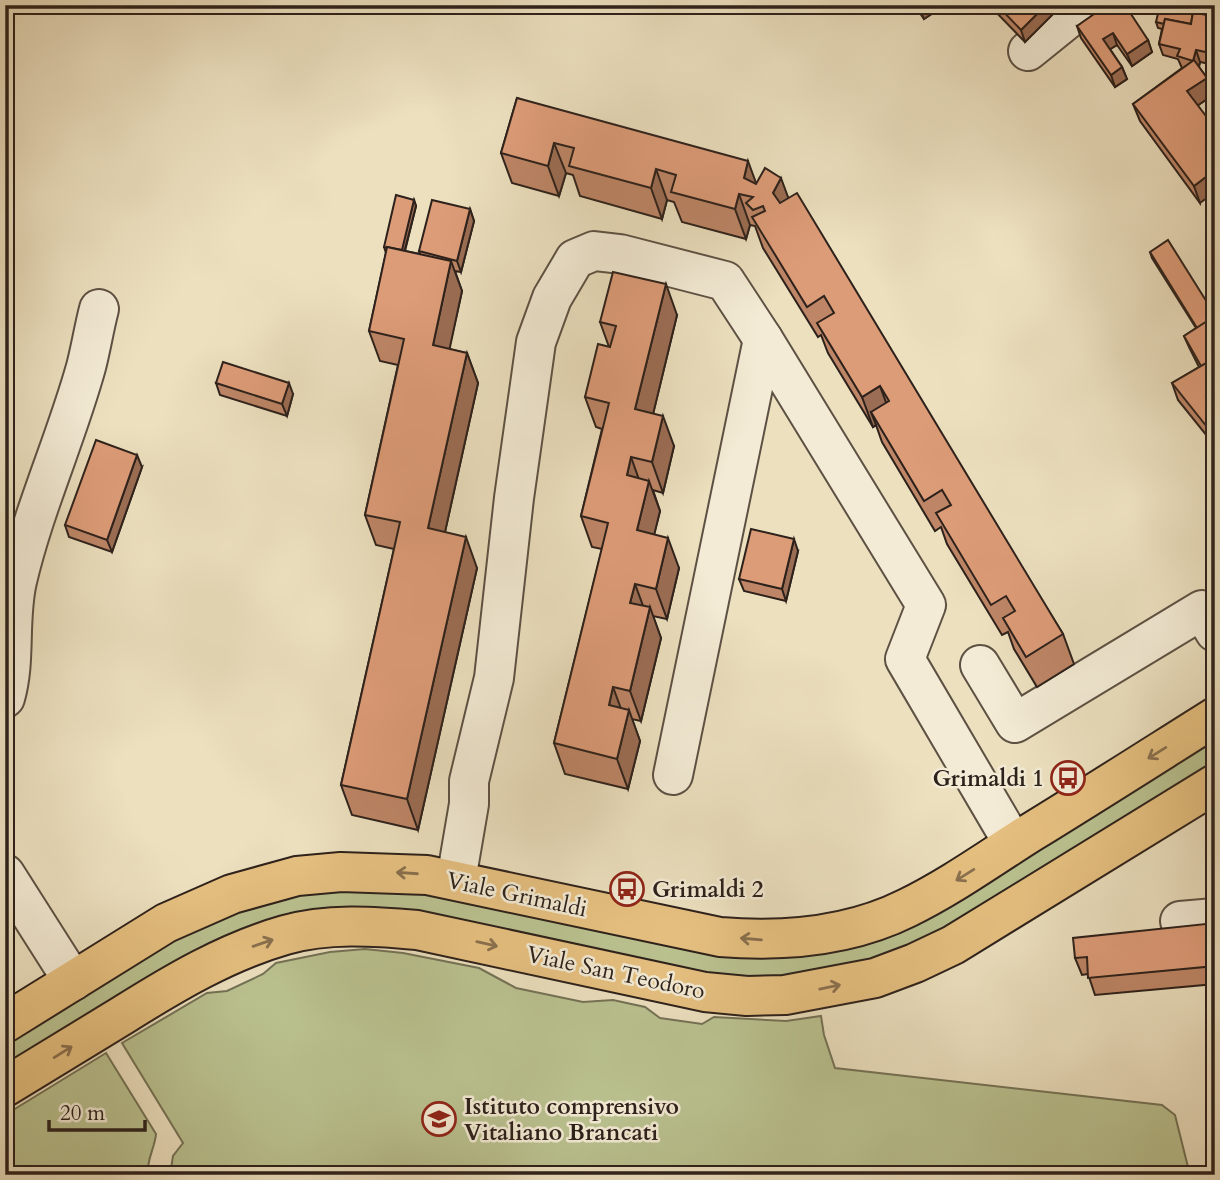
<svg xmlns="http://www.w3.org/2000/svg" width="1220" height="1180" viewBox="0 0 1220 1180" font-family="Cardo,serif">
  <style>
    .green { fill: #bac290; stroke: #747256; stroke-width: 2 }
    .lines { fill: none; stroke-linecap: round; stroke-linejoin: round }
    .minor-casing { stroke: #5d5144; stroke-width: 42 }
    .major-casing { stroke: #2d211b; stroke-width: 42 }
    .minor { stroke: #f3ebd5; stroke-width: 38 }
    .major { stroke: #e6c080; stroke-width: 38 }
    .wall { fill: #be8667; stroke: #2d211b; stroke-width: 2 }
    .shaded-wall { fill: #9b6d54; stroke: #2d211b; stroke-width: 2 }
    .building { fill: #dd9c78; stroke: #2d211b; stroke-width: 2 }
    .oneway { stroke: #8a704e }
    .labels { text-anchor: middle; stroke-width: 5; stroke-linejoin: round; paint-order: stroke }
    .poi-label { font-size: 23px; font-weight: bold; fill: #2d211b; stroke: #f3ebd5; text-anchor: start }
    .street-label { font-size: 23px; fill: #2d211b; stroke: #f3ebd5 }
  </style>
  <rect width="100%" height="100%" fill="#ece0bf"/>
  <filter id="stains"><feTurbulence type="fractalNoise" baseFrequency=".00286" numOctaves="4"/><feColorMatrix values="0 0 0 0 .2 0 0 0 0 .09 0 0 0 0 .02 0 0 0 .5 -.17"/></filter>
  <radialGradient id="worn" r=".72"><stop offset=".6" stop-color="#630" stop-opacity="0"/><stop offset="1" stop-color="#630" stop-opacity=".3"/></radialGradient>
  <g class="green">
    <path d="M1215 738V762L920 944C866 963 821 972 764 979L243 930 183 957 5 1067V1044L176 938 239 910 301 894 343 890 426 892 719 954 767 958 822 953Z"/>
    <path d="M365 949 403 953 479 968 516 988 583 1002 613 1000 645 1007 660 1018 702 1024 714 1017 786 1021 821 1016 824 1035 835 1068 1162 1105 1175 1115 1190 1175H170L173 1156 183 1143 122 1043 207 993 227 991 263 974 276 963 330 952Z"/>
    <path d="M106 1053 156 1134C155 1148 146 1160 148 1175H46L5 1165V1115Z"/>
  </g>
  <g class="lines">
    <g class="minor-casing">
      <g id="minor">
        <path d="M1028 51 1085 5"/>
        <path d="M980 665 1015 723 1202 610 1215 632"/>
        <path d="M5 698C16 660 8 620 17 581 34 508 66 439 86 367 91 348 94 328 99 309"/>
        <path d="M673 775 763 339"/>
        <path d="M5 874 73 981"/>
        <path d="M456 880 469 804V781L494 678 514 498 536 342 552 298 575 259 594 251 620 254 725 281 763 339 926 605 905 659 1013 843"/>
        <path d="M1180 921 1215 918"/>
      </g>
    </g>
    <g class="major-casing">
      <g id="major">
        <path d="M5 1023 166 923 232 894 297 876 341 872 427 875 720 937C783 942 849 937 907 908 950 887 989 859 1030 833 1092 795 1153 756 1215 717"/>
        <path d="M5 1087C45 1063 84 1039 123 1015 174 983 226 952 285 935 327 923 373 926 417 930L705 992 747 996 785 995 875 978 915 963 953 945 1215 784"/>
      </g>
    </g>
    <use href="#minor" class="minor"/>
    <use href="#major" class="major"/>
  </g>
  <g class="wall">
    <path d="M914 5H935L936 11 924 19Z"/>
    <path d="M989 5H1062L1025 42Z"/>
    <path d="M1200 9 1199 13 1215 17V65L1200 62 1199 67 1207 78 1213 95 1198 105 1200 203 1140 121 1133 104 1182 68 1178 59 1163 55 1159 44 1162 29 1158 28 1156 22Z"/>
    <path d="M1077 26 1148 40 1152 52 1132 66 1117 45 1110 49 1122 67 1127 79 1115 87 1081 38Z"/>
    <path d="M517 98 757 184 789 198 1063 634 1074 664 1037 687 1014 649 1008 632 1002 635 947 544 941 527 935 531 882 442 876 425 873 427 828 353 821 335 818 337 763 248 755 226 750 225 746 239 682 222 674 202 667 200 662 219 580 196 573 175 566 173 559 196 512 183 501 153Z"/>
    <path d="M414 200 416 206 405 251 420 254 419 251 470 209 474 221 461 272 455 271 462 291 449 349 467 353 478 383 445 532 477 568 418 830 352 815 341 785 394 549 376 545 365 515 398 365 380 361 369 331 386 253 384 247Z"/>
    <path d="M1150 252 1215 315V446L1178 400 1172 383 1199 367 1189 347 1184 336 1196 328 1152 258Z"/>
    <path d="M677 315 653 414 674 446 663 493 653 490 660 511 654 534 679 568 667 619 653 616 661 638 641 721 632 719 640 741 628 789 565 774 554 743 602 549 592 547 581 516 602 429 596 427 585 397 609 347 600 322Z"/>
    <path d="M216 383 293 394 287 416 220 395Z"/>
    <path d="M142 467 112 552 69 537 65 525Z"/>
    <path d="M798 551 786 601 744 591 739 579Z"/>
    <path d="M1215 923V984L1095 995 1088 974 1082 975 1075 958Z"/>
  </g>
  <g class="shaded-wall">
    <path d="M923 5H935L936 11 924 19 919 8Z"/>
    <path d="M1046 5H1062L1025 42 1021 30Z"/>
    <path d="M1198 5H1199L1200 9 1195 36 1193 29Z"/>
    <path d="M1113 33 1117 45 1107 51 1103 39Z"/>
    <path d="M1148 40 1152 52 1132 66 1127 54Z"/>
    <path d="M1196 50 1200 62 1197 73 1193 61Z"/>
    <path d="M1122 67 1127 79 1115 87 1111 75Z"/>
    <path d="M1207 78 1213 95 1194 108 1187 91Z"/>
    <path d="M554 143 566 173 559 196 548 166Z"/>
    <path d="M748 161 759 191 744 178Z"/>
    <path d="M656 169 667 200 662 219 651 188Z"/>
    <path d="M1215 170V192L1200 203 1194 186Z"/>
    <path d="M781 178 792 208 784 224 773 193Z"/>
    <path d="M739 194 750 225 746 239 735 209Z"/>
    <path d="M414 200 416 206 403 257 401 251Z"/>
    <path d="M470 209 474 221 461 272 457 261Z"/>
    <path d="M451 261 462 291 444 375 433 345Z"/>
    <path d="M666 284 677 315 647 439 635 409Z"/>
    <path d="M467 353 478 383 439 559 428 528Z"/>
    <path d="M289 383 293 394 287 416 282 404Z"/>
    <path d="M880 386 891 416 871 412 876 425 873 427 862 397Z"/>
    <path d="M1215 389V411L1206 396Z"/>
    <path d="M663 416 674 446 663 493 652 462Z"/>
    <path d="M137 455 142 467 112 552 107 540Z"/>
    <path d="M631 457 642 488 627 475Z"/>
    <path d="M649 481 660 511 648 560 637 530Z"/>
    <path d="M466 537 477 568 418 830 407 799Z"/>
    <path d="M668 538 679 568 667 619 656 589Z"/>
    <path d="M794 539 798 551 786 601 782 589Z"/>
    <path d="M635 584 646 614 630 603Z"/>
    <path d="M650 607 661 638 641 721 630 691Z"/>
    <path d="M613 687 624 717 609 705Z"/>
    <path d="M629 710 640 741 628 789 617 759Z"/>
  </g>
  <g class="building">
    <path d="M997 5H1046L1021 30Z"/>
    <path d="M1107 5H1125L1148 40 1127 54 1113 33 1103 39 1122 67 1111 75 1077 26Z"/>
    <path d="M1160 5H1198L1196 13 1193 12 1191 24 1165 19 1164 24 1156 22Z"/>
    <path d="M1193 12 1215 17V54L1196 50 1193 61 1177 56 1180 49 1159 44 1165 19 1191 24Z"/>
    <path d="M1194 60 1207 78 1187 91 1215 128V170L1194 186 1133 104Z"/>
    <path d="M517 98 748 161 744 178 756 184 765 168 781 178 773 193 780 203 797 193 1063 634 1026 657 1003 618 1015 611 1006 596 991 605 936 513 951 505 942 490 924 501 871 412 889 401 880 386 862 397 817 323 834 313 824 296 807 307 752 217 765 211 763 206 753 210 746 203 753 197 739 194 735 209 671 192 676 175 656 169 651 188 569 166 574 148 554 143 548 166 501 153Z"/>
    <path d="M396 195 414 200 402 250 387 247V248L384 247Z"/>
    <path d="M432 200 470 209 457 261 419 251Z"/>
    <path d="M1168 240 1215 315V316L1197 328 1150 252Z"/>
    <path d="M387 247 451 261 433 345 467 353 428 528 466 537 407 799 341 785 400 522 365 515 404 339 369 331Z"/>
    <path d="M613 272 666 284 635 409 663 416 652 462 631 457 627 475 649 481 637 530 668 538 656 589 635 584 630 603 650 607 630 691 613 687 609 705 629 710 617 759 554 743 608 523 581 516 609 403 585 397 598 344 610 347 616 326 600 322Z"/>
    <path d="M1215 316V358L1201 366 1184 336Z"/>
    <path d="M1215 358V389L1206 396 1215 407V437L1172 383Z"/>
    <path d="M223 362 289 383 282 404 216 383Z"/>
    <path d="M96 440 137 455 107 540 65 525Z"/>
    <path d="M751 529 794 539 782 589 739 579Z"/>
    <path d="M1215 923V966L1088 978 1087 957 1075 958 1073 938Z"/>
  </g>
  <defs><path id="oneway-shaft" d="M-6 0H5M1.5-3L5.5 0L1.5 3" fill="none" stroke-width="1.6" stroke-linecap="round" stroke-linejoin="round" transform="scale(1.75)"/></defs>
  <g class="oneway">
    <use href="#oneway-shaft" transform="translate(1157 753) rotate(148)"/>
    <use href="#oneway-shaft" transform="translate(407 873) rotate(-176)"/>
    <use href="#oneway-shaft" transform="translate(965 875) rotate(148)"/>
    <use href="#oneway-shaft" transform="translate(751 939) rotate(-175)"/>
    <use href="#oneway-shaft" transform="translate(263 943) rotate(-19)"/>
    <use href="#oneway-shaft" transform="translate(487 944) rotate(13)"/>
    <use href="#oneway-shaft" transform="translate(830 987) rotate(-12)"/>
    <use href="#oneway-shaft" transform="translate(63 1052) rotate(-32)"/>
  </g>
  <defs>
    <g id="bus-ring" transform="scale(1.75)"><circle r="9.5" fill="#f3ebd5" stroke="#8f2418" stroke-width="1.5"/><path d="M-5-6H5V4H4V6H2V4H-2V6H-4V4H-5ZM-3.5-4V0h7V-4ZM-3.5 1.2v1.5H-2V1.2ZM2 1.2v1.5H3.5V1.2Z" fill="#8f2418"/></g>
    <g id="school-ring" transform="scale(1.75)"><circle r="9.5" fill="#f3ebd5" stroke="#8f2418" stroke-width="1.5"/><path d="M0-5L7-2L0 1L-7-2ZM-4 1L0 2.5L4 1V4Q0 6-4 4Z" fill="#8f2418"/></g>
  </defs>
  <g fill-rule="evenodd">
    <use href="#bus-ring" x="1068" y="778"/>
    <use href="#bus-ring" x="627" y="889"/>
    <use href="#school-ring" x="439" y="1119"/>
  </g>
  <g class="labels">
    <g class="poi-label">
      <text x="1044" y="786" text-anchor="end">Grimaldi 1</text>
      <text x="652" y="897">Grimaldi 2</text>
      <text x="464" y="1114">Istituto comprensivo<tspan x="464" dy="26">Vitaliano Brancati</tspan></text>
    </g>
    <g class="street-label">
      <text transform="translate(517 894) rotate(12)" y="8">Viale Grimaldi</text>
      <text transform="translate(616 972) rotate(12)" y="8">Viale San Teodoro</text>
    </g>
  </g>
  <rect width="1220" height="1180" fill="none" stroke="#ece0bf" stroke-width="28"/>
  <rect x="7" y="7" width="1206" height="1166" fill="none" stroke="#2d211b" stroke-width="3.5"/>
  <rect x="14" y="14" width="1192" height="1152" fill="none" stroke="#2d211b" stroke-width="2"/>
  <path d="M49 1120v10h96v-10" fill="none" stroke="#2d211b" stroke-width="3.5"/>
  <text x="60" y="1120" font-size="21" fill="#2d211b" stroke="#f3ebd5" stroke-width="5" paint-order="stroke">20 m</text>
  <rect width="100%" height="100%" filter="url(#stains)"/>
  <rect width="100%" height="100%" fill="url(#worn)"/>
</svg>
